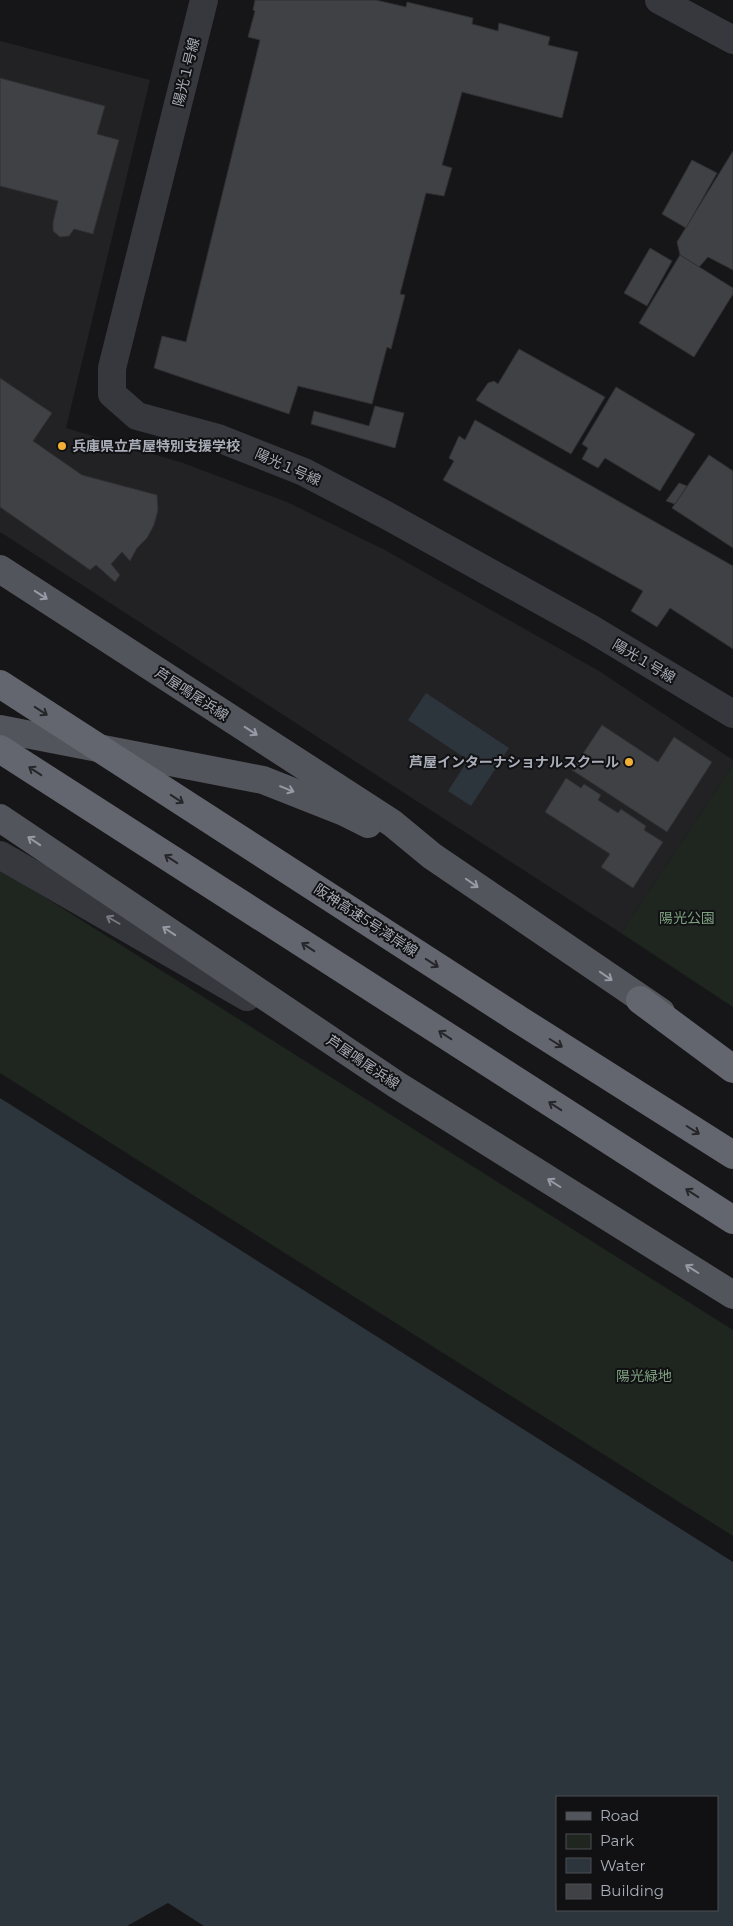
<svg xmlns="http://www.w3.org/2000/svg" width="733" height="1926" viewBox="0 0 733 1926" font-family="Montserrat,'Noto Sans JP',sans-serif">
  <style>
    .built { fill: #222225 }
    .green { fill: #1e261f }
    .water { fill: #2c353c; fill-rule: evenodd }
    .building { fill: #404145; stroke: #303034 }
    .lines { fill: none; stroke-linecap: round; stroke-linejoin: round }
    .minor { stroke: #37383d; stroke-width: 28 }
    .major { stroke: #53555c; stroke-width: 28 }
    .highway { stroke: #63666e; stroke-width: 28 }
    .highway-bridge { stroke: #63666e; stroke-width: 28 }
    .oneway { stroke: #979ba6 }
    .oneway2 { stroke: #26262a }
    .oneway3 { stroke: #757881 }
    .poi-dot { fill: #f2b134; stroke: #111113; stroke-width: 2 }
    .labels { text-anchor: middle; stroke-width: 4; stroke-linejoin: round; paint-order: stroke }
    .street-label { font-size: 14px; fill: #a8adb8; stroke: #111113 }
    .poi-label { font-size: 14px; font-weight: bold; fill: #a8adb8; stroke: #111113; text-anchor: start }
    .park-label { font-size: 14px; fill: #7fa381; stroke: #111113 }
  </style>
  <rect width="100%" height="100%" fill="#161618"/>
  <path class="built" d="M0 41 150 80 66 428 183 463 287 502 385 550 599 671 733 760V765L621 933 0 532Z"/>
  <g class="green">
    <path d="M733 765V1007L621 933Z"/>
    <path d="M0 869 733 1330V1536L0 1073Z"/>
  </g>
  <g class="water">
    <path d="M426 693 509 748 471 806 448 791 468 760 408 720Z"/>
    <path d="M0 1098 733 1562V1926H204L168 1903 127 1926H0ZM717 1797V1910H557V1797Z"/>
  </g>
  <g class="building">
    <path d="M255 0H376L406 7 407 2 473 18 472 24 498 31 499 23 550 37 548 45 578 52 562 118 462 92 442 165 452 168 444 196 426 193 400 294 405 295 391 349 387 347 372 404 298 386 289 414 154 368 162 336 186 342 260 40 248 37 255 11 253 10Z"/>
    <path d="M0 78 105 106 97 134 119 140 93 234 74 229 69 236 60 237 53 231V222L58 201 0 186Z"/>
    <path d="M733 151V270L708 257 699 267 680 255 677 242Z"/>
    <path d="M692 160 717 173 686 228 662 214Z"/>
    <path d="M650 248 672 261 647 306 624 293Z"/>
    <path d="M680 255 733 288V294L694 357 639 323Z"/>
    <path d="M519 349 605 397 571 454 476 400 488 383 494 381 498 384Z"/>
    <path d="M0 378 52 413 33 441 82 475 157 495 158 510 154 525 147 538 137 548 130 561 122 552 111 564 120 575 115 582 96 565 90 570 0 507Z"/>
    <path d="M616 387 695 434 660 491 605 458 598 468 582 459 588 448 582 444Z"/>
    <path d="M375 406 404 413 395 448 311 424 314 411 369 426Z"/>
    <path d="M475 420 733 566V649L670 608 657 627 631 611 643 591 443 480 454 461 449 458 459 436 465 440Z"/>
    <path d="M709 455 733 471V548L672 508Z"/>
    <path d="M679 483 687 486 675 504 666 501Z"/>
    <path d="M602 725 658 762 674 737 712 762 667 832 572 770Z"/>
    <path d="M566 778 581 788 584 784 601 795 598 800 618 813 621 809 646 826 644 830 663 842 633 888 601 867 610 854 545 812Z"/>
  </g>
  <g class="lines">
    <g class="minor">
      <path d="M204 0 112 368V394L137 416 218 438 304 472 386 515 590 628 733 714"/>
      <path d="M659 0 733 40"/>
      <path d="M0 855 247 997"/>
    </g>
    <g class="major">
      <path d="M0 569 392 823 432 856 661 1012"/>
      <path d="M0 729 263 780 344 812 368 824"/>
      <path d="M0 818 397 1085 733 1295"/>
    </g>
    <g class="highway">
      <path d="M0 749 733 1220"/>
      <path d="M640 1000 733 1069"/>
      <path d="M515 1017 733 1155"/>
    </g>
    <path class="highway-bridge" d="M0 684 515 1017"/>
  </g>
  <defs><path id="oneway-shaft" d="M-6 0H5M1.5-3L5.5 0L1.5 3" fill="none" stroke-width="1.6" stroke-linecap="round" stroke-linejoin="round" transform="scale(1.25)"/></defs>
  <g class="oneway">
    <use href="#oneway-shaft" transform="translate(41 595) rotate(33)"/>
    <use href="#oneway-shaft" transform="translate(251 731) rotate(33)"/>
    <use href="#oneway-shaft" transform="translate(287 789) rotate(22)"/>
    <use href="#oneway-shaft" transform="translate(34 841) rotate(-146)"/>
    <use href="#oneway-shaft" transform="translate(472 883) rotate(35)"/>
    <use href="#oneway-shaft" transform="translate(169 931) rotate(-146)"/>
    <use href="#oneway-shaft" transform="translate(606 976) rotate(35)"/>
    <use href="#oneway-shaft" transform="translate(554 1183) rotate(-148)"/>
    <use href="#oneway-shaft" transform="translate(692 1269) rotate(-148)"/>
  </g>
  <g class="oneway2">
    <use href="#oneway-shaft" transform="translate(41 711) rotate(33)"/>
    <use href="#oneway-shaft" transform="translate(35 771) rotate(-147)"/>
    <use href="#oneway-shaft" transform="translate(177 799) rotate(33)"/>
    <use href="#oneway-shaft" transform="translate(171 859) rotate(-147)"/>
    <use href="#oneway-shaft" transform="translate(308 947) rotate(-147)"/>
    <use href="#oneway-shaft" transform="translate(432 963) rotate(33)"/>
    <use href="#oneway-shaft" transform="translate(445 1035) rotate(-147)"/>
    <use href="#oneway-shaft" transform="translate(556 1043) rotate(32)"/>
    <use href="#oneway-shaft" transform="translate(555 1106) rotate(-147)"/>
    <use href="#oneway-shaft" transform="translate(693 1130) rotate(32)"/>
    <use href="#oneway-shaft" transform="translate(692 1193) rotate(-147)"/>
  </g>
  <use class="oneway3" href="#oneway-shaft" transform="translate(113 920) rotate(-150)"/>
  <g class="poi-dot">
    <circle cx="62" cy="446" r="5"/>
    <circle cx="629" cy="762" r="5"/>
  </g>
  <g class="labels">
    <g class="street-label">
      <text transform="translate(186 72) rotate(-76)" y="5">陽光１号線</text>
      <text transform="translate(288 467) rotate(24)" y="5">陽光１号線</text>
      <text transform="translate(644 661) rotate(31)" y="5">陽光１号線</text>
      <text transform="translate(192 694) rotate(33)" y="5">芦屋鳴尾浜線</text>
      <text transform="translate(366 920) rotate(33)" y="5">阪神高速5号湾岸線</text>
      <text transform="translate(363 1062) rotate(34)" y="5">芦屋鳴尾浜線</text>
    </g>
    <g class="poi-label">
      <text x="72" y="451">兵庫県立芦屋特別支援学校</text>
      <text x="619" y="767" text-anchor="end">芦屋インターナショナルスクール</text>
    </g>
    <g class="park-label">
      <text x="687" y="923">陽光公園</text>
      <text x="644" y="1381">陽光緑地</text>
    </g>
  </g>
  <rect x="556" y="1796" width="162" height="115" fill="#111113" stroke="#4d4f55"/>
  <rect x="566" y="1812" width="25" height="8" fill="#53555c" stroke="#4d4f55"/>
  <text x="600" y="1821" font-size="15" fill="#a8adb8">Road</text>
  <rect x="566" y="1834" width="25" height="15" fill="#1e261f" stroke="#4d4f55"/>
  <text x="600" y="1846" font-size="15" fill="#a8adb8">Park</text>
  <rect x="566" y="1858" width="25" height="15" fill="#2c353c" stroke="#4d4f55"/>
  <text x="600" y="1871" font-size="15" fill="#a8adb8">Water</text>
  <rect x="566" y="1884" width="25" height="15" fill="#404145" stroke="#4d4f55"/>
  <text x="600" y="1896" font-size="15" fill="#a8adb8">Building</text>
</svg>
